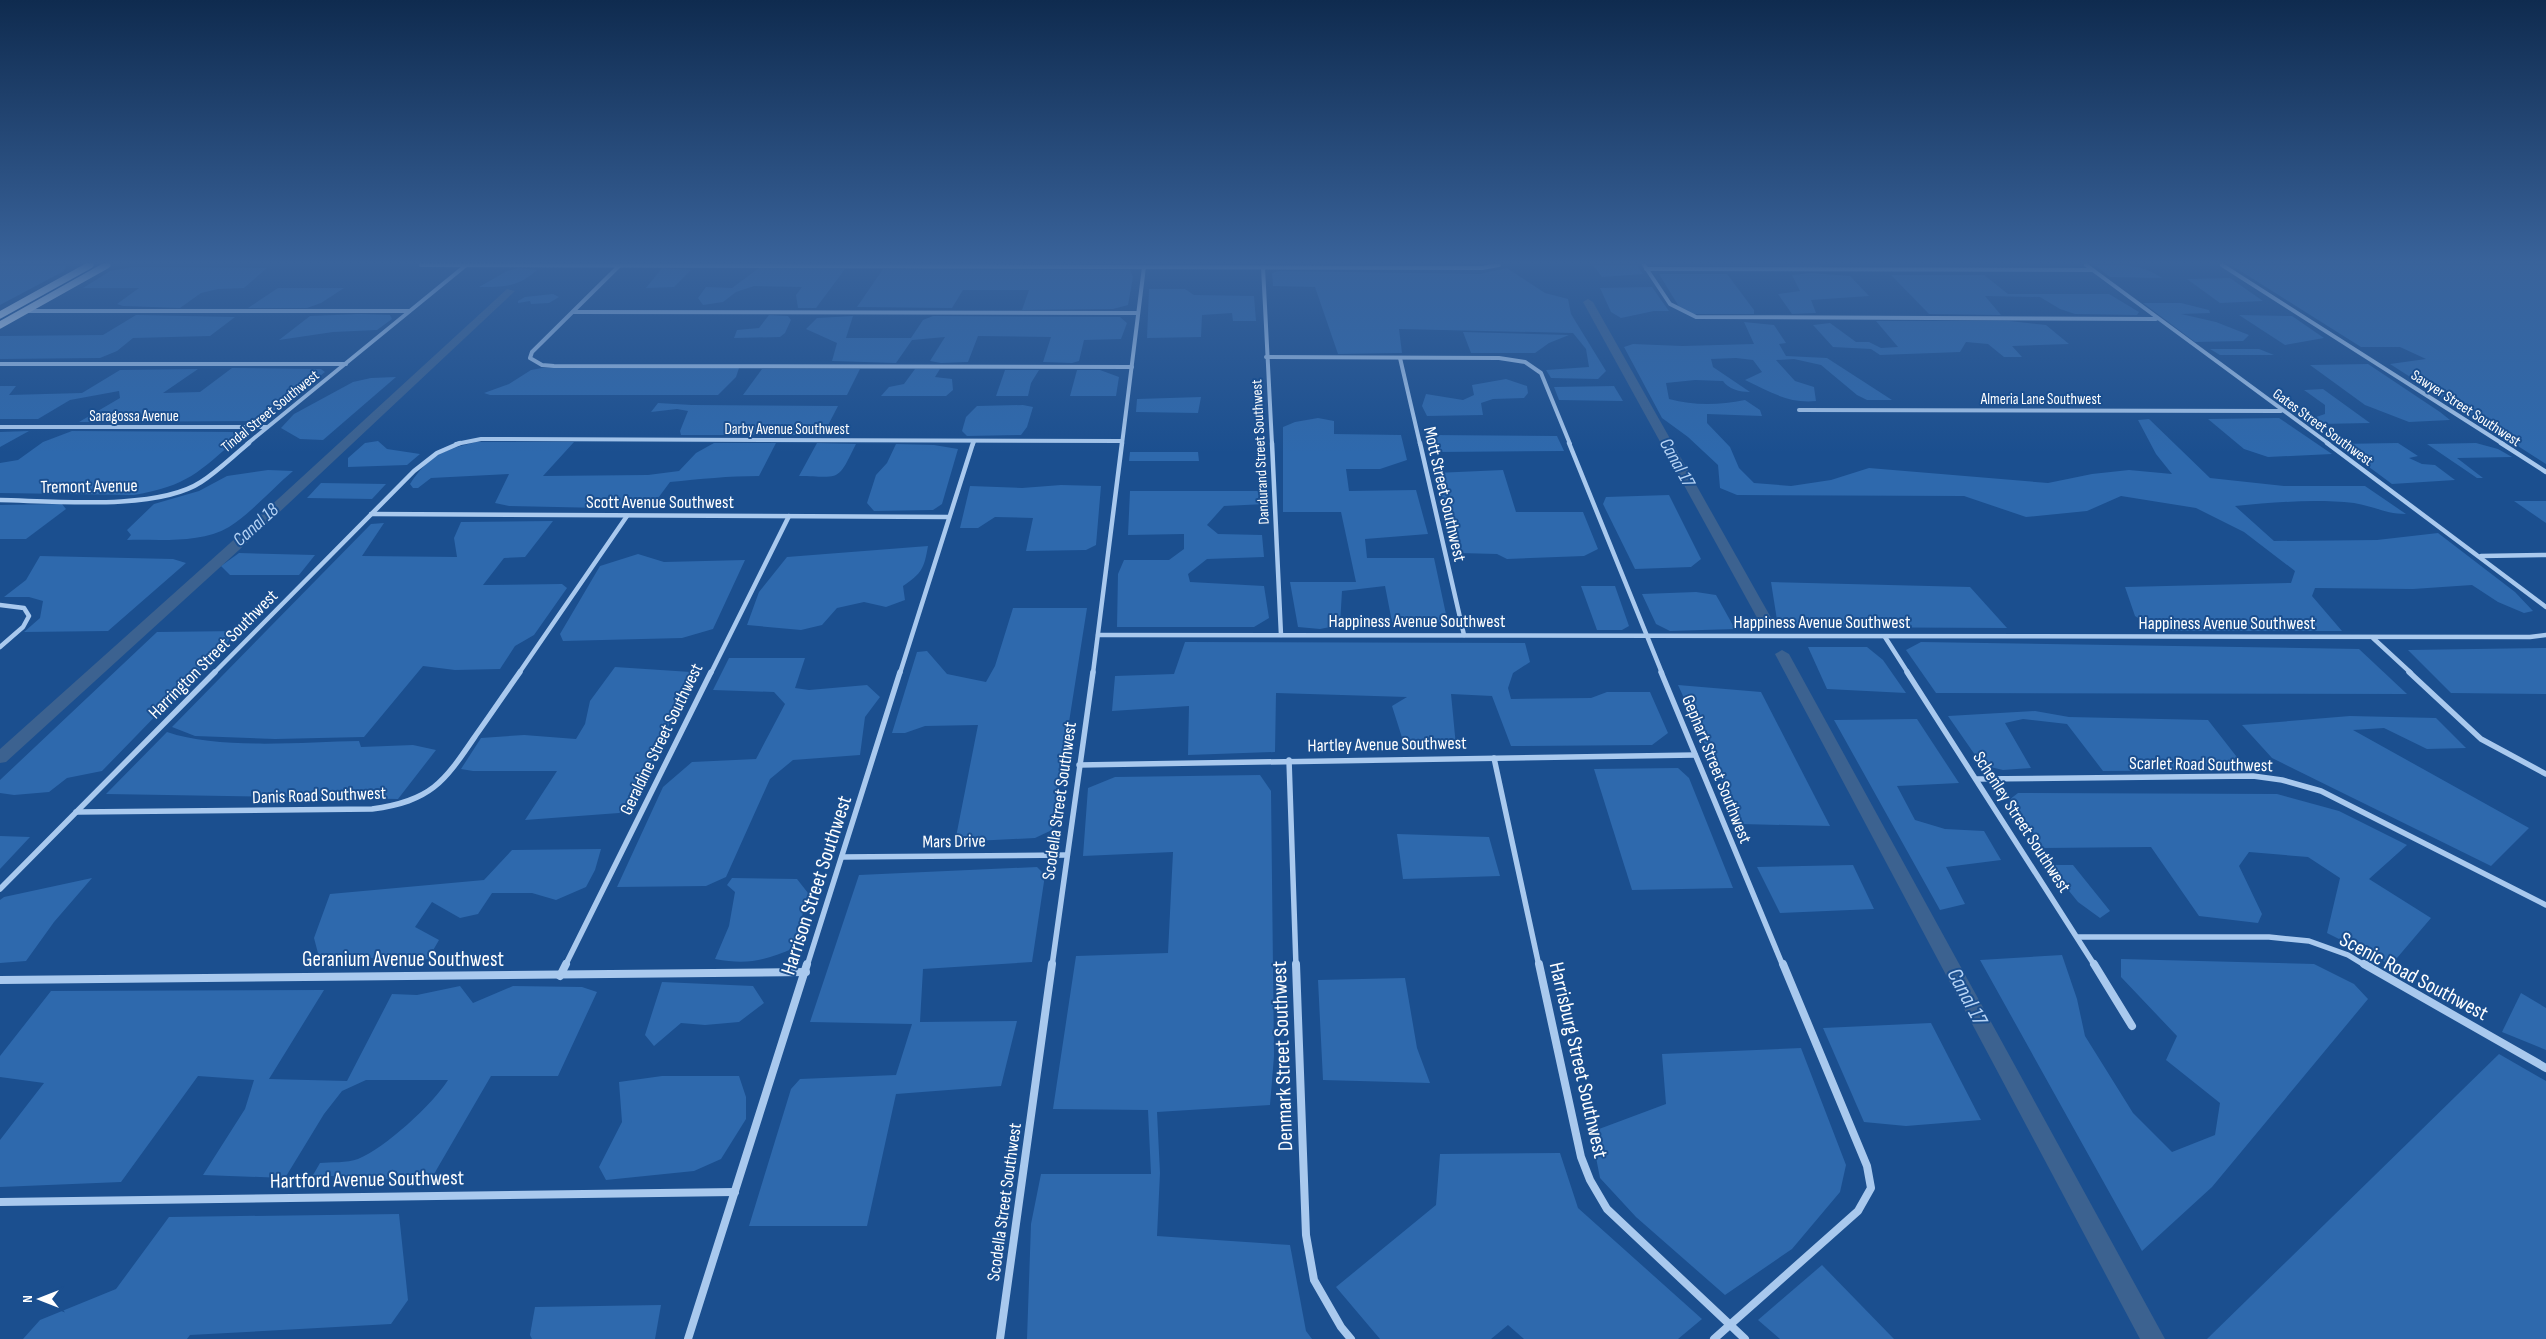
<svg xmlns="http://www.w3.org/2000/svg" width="2546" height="1339" viewBox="0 0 2546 1339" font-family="'Sofia Sans Condensed',sans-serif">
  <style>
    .green { fill: #2e69ad }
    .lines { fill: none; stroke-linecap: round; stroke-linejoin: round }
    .canal { fill: #3c6290; fill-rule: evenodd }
    .street-far3 { stroke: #a9c9ee; stroke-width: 4 }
    .street-far2 { stroke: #a9c9ee; stroke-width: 4.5 }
    .street-far1 { stroke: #a9c9ee; stroke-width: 5.5 }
    .street { stroke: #a9c9ee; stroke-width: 8 }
    .secondary { stroke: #d6e6fa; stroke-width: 7 }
    .labels { text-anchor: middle; stroke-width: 4; stroke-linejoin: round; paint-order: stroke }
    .far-street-label { font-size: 15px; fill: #fff; stroke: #1b4f8f }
    .street-label { font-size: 18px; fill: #fff; stroke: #1b4f8f }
    .water-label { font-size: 19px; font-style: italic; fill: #b5d3f5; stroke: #1b4f8f }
    .near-street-label { font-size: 21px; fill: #fff; stroke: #1b4f8f }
    .near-water-label { font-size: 22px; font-style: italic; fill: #b5d3f5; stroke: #1b4f8f }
  </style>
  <rect width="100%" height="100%" fill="#1b4f8f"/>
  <g class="green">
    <path d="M1593 265H1637L1643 274 1602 277Z"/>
    <path d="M1695 265H1823L1820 267Z"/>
    <path d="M2095 265C2120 265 2141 263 2162 278L2110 277Z"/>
    <path d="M2231 265H2546V464L2390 364 2426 359 2400 347H2361Z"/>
    <path d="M0 266H66L64 271 0 305Z"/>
    <path d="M133 267 267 268 244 288 218 289 201 293 180 308 123 306 117 304 139 288H83L110 271Z"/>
    <path d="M518 268 537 270C518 287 504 287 479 287L507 271Z"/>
    <path d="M662 268 691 270 674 287 646 288Z"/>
    <path d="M759 268 845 269 816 308H798L796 295 802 287 754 286 736 292 723 302 703 305 698 298 706 287 732 288Z"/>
    <path d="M1507 268 1545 293 1568 299 1571 314 1606 371 1598 379 1551 378 1546 370 1589 367 1586 349 1573 333 1399 329 1402 353 1338 354 1315 287 1273 286 1272 273 1279 271 1480 274Z"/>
    <path d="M883 269 1130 270 1133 277 1128 305 1113 309 1022 310 1029 290H963L952 308 857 307Z"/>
    <path d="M1811 273 1850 276 1869 296 1811 300 1816 313 1792 314 1778 294 1800 291 1792 275Z"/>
    <path d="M1659 274H1727L1754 310V314H1692L1681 310Z"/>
    <path d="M1891 275H1984L2008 294H2109L2139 312 2137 315 2075 314 2060 309 2040 297 1985 296 2001 315 1929 314Z"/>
    <path d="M2230 278 2263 301 2220 303 2187 279Z"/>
    <path d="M1652 287 1669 311H1654L1621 318 1611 312 1600 288Z"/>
    <path d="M278 288H344L321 303 307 308H248Z"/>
    <path d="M1149 289H1185L1194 295 1254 296 1256 321H1233L1232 313 1202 315 1201 337 1147 338Z"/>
    <path d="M553 294 559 297 549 303 531 304 530 301 518 303V301L525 297Z"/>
    <path d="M2143 303H2181L2209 310 2210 313 2181 314 2216 322 2249 335 2243 341 2195 342Z"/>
    <path d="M360 314 390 315 392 319 377 330 333 332 279 340 310 316Z"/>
    <path d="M136 315 235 317 210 336 133 338 117 351 100 358 0 359V336L103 335Z"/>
    <path d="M769 315 788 316 791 320 785 333 780 337 734 338 737 330 759 328Z"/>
    <path d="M2239 315 2292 316 2324 338 2285 345Z"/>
    <path d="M853 316 846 338H911L923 320 933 316 1120 317 1127 323 1121 339 1084 340 1079 361 1072 363 1043 362 1051 337 978 336 968 362 941 363 930 361 945 337 912 340 896 363 832 361 837 343 806 329 817 318Z"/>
    <path d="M1876 321H2010L2046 325 2069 344 2012 346 2022 357H2004L1988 344 1966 342 1960 352 1880 355 1871 349 1833 347 1813 325 1830 323 1856 342H1869L1881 348 1898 347Z"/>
    <path d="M1744 322 1774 325 1786 343 1779 344 1786 356 1827 358 1892 400H1867L1857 395 1821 365 1794 359 1776 360 1795 381 1814 387 1816 401C1789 404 1768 391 1745 380L1762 372 1753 360 1736 358 1711 359 1713 367 1750 392C1740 392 1728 389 1723 381L1695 380 1666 383 1669 399C1695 406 1719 405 1745 400L1760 410 1762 416 1707 414V423L1730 447 1739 468 1754 483 1791 486 1831 480 1869 468 2048 483 2092 474 2129 470 2172 474 2156 454 2138 420 2149 419 2210 478 2284 486H2365L2406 514C2386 514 2373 506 2354 503 2315 499 2274 502 2235 506L2274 541 2377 540 2438 533 2515 592 2533 611 2524 613 2498 602 2472 585 2413 589 2315 588 2312 596 2342 631H2156L2135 616 2125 587 2291 583 2295 571 2244 532 2196 508 2121 496 2087 511 2026 517 1964 496 1737 495 1720 488 1718 465 1688 437 1662 418 1624 347 1633 344 1682 346 1754 344Z"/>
    <path d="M1463 332 1569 335 1549 343 1535 353H1471Z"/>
    <path d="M2210 349H2259L2274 355H2220Z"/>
    <path d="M2368 364 2440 412 2450 420 2409 422 2365 405 2310 365Z"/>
    <path d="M232 368 321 369 325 372 271 415 256 421 79 422 120 398 119 391 70 400 38 419H0V386H16L9 395 82 393 120 370 198 369 163 393 200 392Z"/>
    <path d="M542 368H739L736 377 718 395H490L484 393 509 384 531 370Z"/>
    <path d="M762 369H860L847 395H743Z"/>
    <path d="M915 369H940L935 377 952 379 953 390 946 396H881L889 387 904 384Z"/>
    <path d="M1005 370H1039L1031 383 1028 396H996Z"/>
    <path d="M1077 370H1100L1119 377 1116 396H1070Z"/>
    <path d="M396 377 323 440 300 439 281 428 294 414 353 382 371 378Z"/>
    <path d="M1506 379 1527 386 1528 393 1524 398 1493 399 1481 403 1483 415 1427 416 1422 406 1426 394 1463 400 1474 395 1472 385Z"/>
    <path d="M1614 386 1623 401 1559 400 1554 387Z"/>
    <path d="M2323 389 2370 423 2319 424 2310 419 2325 414V405L2304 390Z"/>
    <path d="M1201 397 1198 413 1136 412 1137 399Z"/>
    <path d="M658 403 692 405 838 406 823 435H681L680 431 688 411 677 409 651 412Z"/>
    <path d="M1023 405 1033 407 1027 427 1021 435 967 436 962 431 966 417 977 406Z"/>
    <path d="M1318 418 1334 421V434L1401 435 1407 460 1380 469H1346L1349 491 1416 490 1428 534 1365 539 1367 558H1434L1447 619C1427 628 1413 627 1392 622L1385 586 1342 591 1340 625 1320 629 1298 627 1290 582H1356L1341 512H1283V427L1295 422Z"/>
    <path d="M2279 418 2332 454 2268 457 2244 449 2208 419Z"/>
    <path d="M29 431 0 447V432Z"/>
    <path d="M72 431 238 432V438C199 472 187 486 134 495L0 493V463L18 460 43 442Z"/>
    <path d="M1432 435 1557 436 1564 451 1436 452Z"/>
    <path d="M378 441 387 449 420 454 407 465 348 467V458L365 443Z"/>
    <path d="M476 442H574L543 476 648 475 679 471 696 453 714 443H776L759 476C729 476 700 479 670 482L650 509 509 506 495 503 509 474 431 478 418 488H413L410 484C429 455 444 450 476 442Z"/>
    <path d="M817 443 856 444C837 482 842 477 799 476Z"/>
    <path d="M2398 443 2418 456 2409 458 2422 464 2435 465 2455 480 2392 484 2338 444Z"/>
    <path d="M2476 443 2498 449 2512 457 2457 458 2483 478H2477L2427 444Z"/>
    <path d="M896 444 934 445 958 449 942 504 933 510 874 511 867 503 876 475 887 463Z"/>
    <path d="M1130 452H1198L1199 461H1129Z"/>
    <path d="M268 470 293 471C274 487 250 514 229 527 200 544 160 539 127 540L131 535 127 530 154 504 199 491 227 476Z"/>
    <path d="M1503 470 1516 512H1583L1598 549 1584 556 1507 559 1497 554 1459 553 1435 473Z"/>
    <path d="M321 483 386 484 372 499 307 498Z"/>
    <path d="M1061 485 1101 486 1096 545 1086 550 1026 551 1033 518 995 517 978 528H960L970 486 1022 488Z"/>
    <path d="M1130 491H1264L1266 504 1224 506 1207 525 1218 534 1262 535 1264 557 1207 559 1188 574 1190 582 1264 586 1269 618 1254 627H1117L1118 574 1124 560H1169L1184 549V534L1128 535Z"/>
    <path d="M1669 495 1701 559 1691 567 1635 569 1603 504 1606 497Z"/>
    <path d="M2514 501H2546V523Z"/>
    <path d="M62 504 66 509 26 539H0V505Z"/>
    <path d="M553 521 525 557 504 558 483 585 562 584 567 588 534 635 515 646 500 669 455 670 423 666 364 737 275 739 195 736 172 727 371 524 384 523 362 556 457 557 454 538 461 522Z"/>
    <path d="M928 546C924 569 922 573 903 586L905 600 886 607 864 602 837 608 822 625 801 630 747 625 759 592 787 557Z"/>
    <path d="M239 553 315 555 299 575H230L221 566Z"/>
    <path d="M638 554 664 562 745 560 713 629 682 638 563 641 560 634 600 566Z"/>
    <path d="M40 556 173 559 186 563 108 631 24 632 40 618 43 601 29 597H4L26 580Z"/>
    <path d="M1771 582 1970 587 2007 628 1799 627 1777 620Z"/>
    <path d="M1581 586H1615L1629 626 1622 630H1597Z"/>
    <path d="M1696 592 1716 595 1735 629 1670 631 1656 624 1642 594Z"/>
    <path d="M1013 608H1087L1052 830 1035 838 955 842 978 725 925 726 905 733H892L917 652 927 651 947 674 986 682 995 666Z"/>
    <path d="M238 631 102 771 67 778 49 792 14 795 0 793V780L157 632Z"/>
    <path d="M1185 642 1525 643 1530 662 1513 673 1508 688 1511 699 1591 698 1607 692H1650L1668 733 1652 745 1511 746 1492 696 1451 694 1456 746 1405 747 1392 706 1407 697 1276 693 1275 752 1188 755 1189 706 1112 711 1115 676 1174 674Z"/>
    <path d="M1921 642 2359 649 2407 694 1936 693 1906 650Z"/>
    <path d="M1808 647H1867L1883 660 1906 693 1827 689Z"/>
    <path d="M2546 648V694L2451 693 2408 650Z"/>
    <path d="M729 658H805L795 688 809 690 867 685 880 697 865 717 860 755 793 760 770 779 726 877 706 886 617 887 663 787 692 762 756 759 785 704 774 692 713 690Z"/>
    <path d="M615 667 691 672V679L629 808 619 813 525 820 557 771H473L461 769 481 738 524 735 576 739 585 724 590 701Z"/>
    <path d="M1678 685 1761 692 1830 826 1741 824Z"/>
    <path d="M2035 711 2069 717 2208 720 2247 770 2103 771 2067 724 2023 719 2005 723 2031 768 2003 770 1982 765 1948 716Z"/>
    <path d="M2350 716 2436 718 2466 748 2427 749 2384 728 2353 730 2529 828 2491 866 2272 758 2242 725Z"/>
    <path d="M1917 719 1959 783 1897 786 1915 820 1945 829 1984 831 2001 860 1946 867 1965 904 1940 910 1834 720Z"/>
    <path d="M167 732C219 750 303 742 359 741L361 747 413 745 436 750 398 799 106 794Z"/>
    <path d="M1678 768 1689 778 1733 888 1632 890 1594 769Z"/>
    <path d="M1260 775 1271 791 1274 1056 1270 1105 1157 1112 1160 1173 1157 1236 1290 1245 1306 1331 1312 1339H1027L1031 1224 1041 1174H1151L1148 1110 1053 1109 1076 956 1168 953 1173 852 1083 856 1088 788 1115 777Z"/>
    <path d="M2018 793 2277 794 2339 811 2407 845 2369 879 2431 918 2391 965 2327 933 2340 878 2308 857 2249 852 2239 866 2262 914 2258 923 2199 916 2151 847 2043 848 2009 800Z"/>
    <path d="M1397 834 1489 837 1500 876 1403 879Z"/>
    <path d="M0 836 30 837 0 869Z"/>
    <path d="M601 849 595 870 586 887 556 900 532 893H492L478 914 460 918 432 902 415 927 439 940 428 959 319 957 314 938 330 894 484 880 512 850Z"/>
    <path d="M1853 865 1874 909 1780 913 1757 867Z"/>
    <path d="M2048 865H2073L2110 911 2100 918 2078 902Z"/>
    <path d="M1037 867 1045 875 1032 962 923 969 920 1022 1017 1021 1001 1086 896 1094 867 1226H749L791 1089 800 1079 896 1075 912 1024 810 1022 859 875Z"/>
    <path d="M92 878 54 922 26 961 0 963V900L4 897Z"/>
    <path d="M732 878 797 879 808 893 794 948C764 961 747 965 715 959L729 926 735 892 727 885Z"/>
    <path d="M2062 955 2077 999 2085 1036 2133 1113 2172 1152 2215 1135 2220 1103 2166 1060 2177 1036 2121 977V959L2314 964 2354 984 2368 999 2212 1187 2142 1251 1980 960Z"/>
    <path d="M1405 978 1417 1048 1430 1083 1323 1080 1318 980Z"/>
    <path d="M662 982 753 986 764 1003 739 1022 705 1025 681 1023 654 1046 645 1035Z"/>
    <path d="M460 986 473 1003 513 986 582 987 597 992 558 1076H491L434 1174 423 1181 313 1175 320 1163C331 1162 347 1163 358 1159 385 1148 433 1104 448 1080H366L342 1091 324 1114 285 1178 203 1175 245 1109 254 1080 198 1076 121 1182 0 1187V1140L44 1083 0 1077V1056L51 991 324 990 269 1079 347 1081 392 994 417 995Z"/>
    <path d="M2521 993 2546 1008V1050L2502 1032Z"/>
    <path d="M1931 1023 1981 1120 1906 1126 1864 1122 1823 1028Z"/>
    <path d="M1801 1048 1846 1165 1840 1192 1792 1249 1725 1295 1636 1217 1600 1178 1591 1132 1666 1104 1662 1054Z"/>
    <path d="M2499 1054 2546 1081V1339H2207Z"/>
    <path d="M662 1076H739L746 1097V1119L721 1159 694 1171 606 1180 599 1167 622 1122 619 1082Z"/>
    <path d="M1560 1153 1578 1208 1702 1319 1678 1339H1524L1508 1325 1491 1339H1380L1336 1287 1436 1205 1440 1154Z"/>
    <path d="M399 1214 408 1300 391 1324 190 1335 187 1339H23L40 1320 116 1289 169 1217Z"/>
    <path d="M1822 1265 1894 1339H1780L1758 1320Z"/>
    <path d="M661 1305 655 1339H532L530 1335 535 1307Z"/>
  </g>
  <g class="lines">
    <g class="canal">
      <path d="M507 289 515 291 239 550 6 762 0 763V749L229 544Z"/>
      <path d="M1588 299 1593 302 1774 623 1772 626H1762L1760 623 1583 302Z"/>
      <path d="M1782 650 1789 654 2165 1339H2140L1775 654Z"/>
    </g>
    <g class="street-far3">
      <path d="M421 265 1482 268 1499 265"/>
      <path d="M1644 265 1670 304 1696 317 2156 319"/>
      <path d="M2086 265 2329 444"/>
      <path d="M2222 265 2503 444"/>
      <path d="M619 266 532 352 530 358 542 365 554 366 1132 367"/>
      <path d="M1263 267 1272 444"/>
      <path d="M1646 269 2092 270"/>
      <path d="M27 311H409"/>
      <path d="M573 312 1137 313"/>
      <path d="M1266 357 1499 358 1525 362 1541 373 1570 444"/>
      <path d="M1400 358 1420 444"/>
      <path d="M0 364H346"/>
      <path d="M1799 410 2281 411"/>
      <path d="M0 427H267"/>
      <path d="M247 444 465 266"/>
      <path d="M456 444 481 439 1122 441"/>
      <path d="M973 444 974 441"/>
      <path d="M1122 444 1144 267"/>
    </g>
    <g class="street-far2">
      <path d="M1272 443 1281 635"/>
      <path d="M1420 443 1464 635"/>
      <path d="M1569 443 1662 673"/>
      <path d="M2327 443 2546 607"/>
      <path d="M2501 443 2546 472"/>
      <path d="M0 500C52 501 157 511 201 482 218 471 233 456 249 443"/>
      <path d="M371 514 949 517"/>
      <path d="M2481 556 2546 555"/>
      <path d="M0 605 24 608 29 616 23 627 0 647"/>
      <path d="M1098 635 2530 637 2546 635"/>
      <path d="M1885 637 1908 673"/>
      <path d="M2373 638 2411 673"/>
      <path d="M214 673 414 471 437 453 460 443"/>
      <path d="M519 673 627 516"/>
      <path d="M711 673 789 516"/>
      <path d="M900 673 973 443"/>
      <path d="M1093 673 1122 443"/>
    </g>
    <g class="street-far1">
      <path d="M1661 672 1783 966"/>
      <path d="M1907 672 2095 966"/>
      <path d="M2409 672 2481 739 2546 774"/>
      <path d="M1494 758 1539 966"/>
      <path d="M1289 760 1296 966"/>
      <path d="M1079 765 1695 755"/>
      <path d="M1977 779 2253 776 2282 780 2321 791 2546 905"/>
      <path d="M76 812 372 809C432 801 444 782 476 735 491 714 505 693 520 672"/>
      <path d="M842 857 1067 855"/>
      <path d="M0 889 215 672"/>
      <path d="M2078 937H2269L2309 941 2348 955 2366 966"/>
      <path d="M565 966 711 672"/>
      <path d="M807 966 900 672"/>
      <path d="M1052 966 1093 672"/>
    </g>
    <g class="street">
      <path d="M1296 964 1306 1235 1314 1280 1341 1327 1351 1339"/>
      <path d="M1539 964 1581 1157 1590 1180 1607 1209 1745 1339"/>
      <path d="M2094 964 2132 1026"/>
      <path d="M2364 964 2546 1068"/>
      <path d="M560 976 566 964"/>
      <path d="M0 980 806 972"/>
      <path d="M0 1202 735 1192"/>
      <path d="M688 1339 807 964"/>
      <path d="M1000 1339 1052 964"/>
      <path d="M1714 1339 1858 1211 1871 1188 1867 1166 1783 964"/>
    </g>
    <g class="secondary">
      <path d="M0 315 90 265"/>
      <path d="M0 325 107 265"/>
    </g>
  </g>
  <linearGradient id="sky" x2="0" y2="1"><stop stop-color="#0f2b4f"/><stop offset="0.58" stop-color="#39639b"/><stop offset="1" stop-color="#39639b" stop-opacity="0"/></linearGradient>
  <rect width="2546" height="453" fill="url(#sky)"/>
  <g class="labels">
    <g class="far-street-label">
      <text x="2041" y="404">Almeria Lane Southwest</text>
      <text transform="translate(2466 408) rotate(33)" y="5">Sawyer Street Southwest</text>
      <text transform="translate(270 411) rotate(-39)" y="5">Tindal Street Southwest</text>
      <text x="134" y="421">Saragossa Avenue</text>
      <text transform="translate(2323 427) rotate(36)" y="5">Gates Street Southwest</text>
      <text x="787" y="434">Darby Avenue Southwest</text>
      <text transform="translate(1260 452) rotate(-93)" y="5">Dandurand Street Southwest</text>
    </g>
    <g class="street-label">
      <text transform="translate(89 486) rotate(-1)" y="6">Tremont Avenue</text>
      <text transform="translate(1445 494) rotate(77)" y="6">Mott Street Southwest</text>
      <text x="660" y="508">Scott Avenue Southwest</text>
      <text x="1417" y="627">Happiness Avenue Southwest</text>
      <text x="1822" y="628">Happiness Avenue Southwest</text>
      <text x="2227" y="629">Happiness Avenue Southwest</text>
      <text transform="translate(213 654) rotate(-45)" y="6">Harrington Street Southwest</text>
      <text transform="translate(661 739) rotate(-64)" y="6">Geraldine Street Southwest</text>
      <text transform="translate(1387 744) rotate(-1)" y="6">Hartley Avenue Southwest</text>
      <text transform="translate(2201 764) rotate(1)" y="6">Scarlet Road Southwest</text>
      <text transform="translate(1717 769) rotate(68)" y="6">Gephart Street Southwest</text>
      <text transform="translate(319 795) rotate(-2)" y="6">Danis Road Southwest</text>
      <text transform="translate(1059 801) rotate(-82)" y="6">Scodella Street Southwest</text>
      <text transform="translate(2022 822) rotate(57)" y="6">Schenley Street Southwest</text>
      <text transform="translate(954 841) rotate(-1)" y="6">Mars Drive</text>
      <text transform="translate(1004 1202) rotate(-82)" y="6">Scodella Street Southwest</text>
    </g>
    <g class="water-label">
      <text transform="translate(1678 462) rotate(61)" y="7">Canal 17</text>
      <text transform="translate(255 524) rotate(-42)" y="7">Canal 18</text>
    </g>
    <g class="near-street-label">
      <text transform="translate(816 885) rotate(-72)" y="7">Harrison Street Southwest</text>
      <text x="403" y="966">Geranium Avenue Southwest</text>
      <text transform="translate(2414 976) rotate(28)" y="7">Scenic Road Southwest</text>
      <text transform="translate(1282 1056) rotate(-92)" y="7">Denmark Street Southwest</text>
      <text transform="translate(1579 1060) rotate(77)" y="7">Harrisburg Street Southwest</text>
      <text transform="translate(367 1179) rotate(-1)" y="7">Hartford Avenue Southwest</text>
    </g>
    <g class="near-water-label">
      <text transform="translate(1968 996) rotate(62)" y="8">Canal 17</text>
    </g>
  </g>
  <g transform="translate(40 1299) rotate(270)" stroke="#1b4f8f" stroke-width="4" paint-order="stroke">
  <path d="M0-4L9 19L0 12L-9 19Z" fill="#ffffff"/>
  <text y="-8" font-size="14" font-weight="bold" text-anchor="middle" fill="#ffffff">N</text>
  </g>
</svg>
